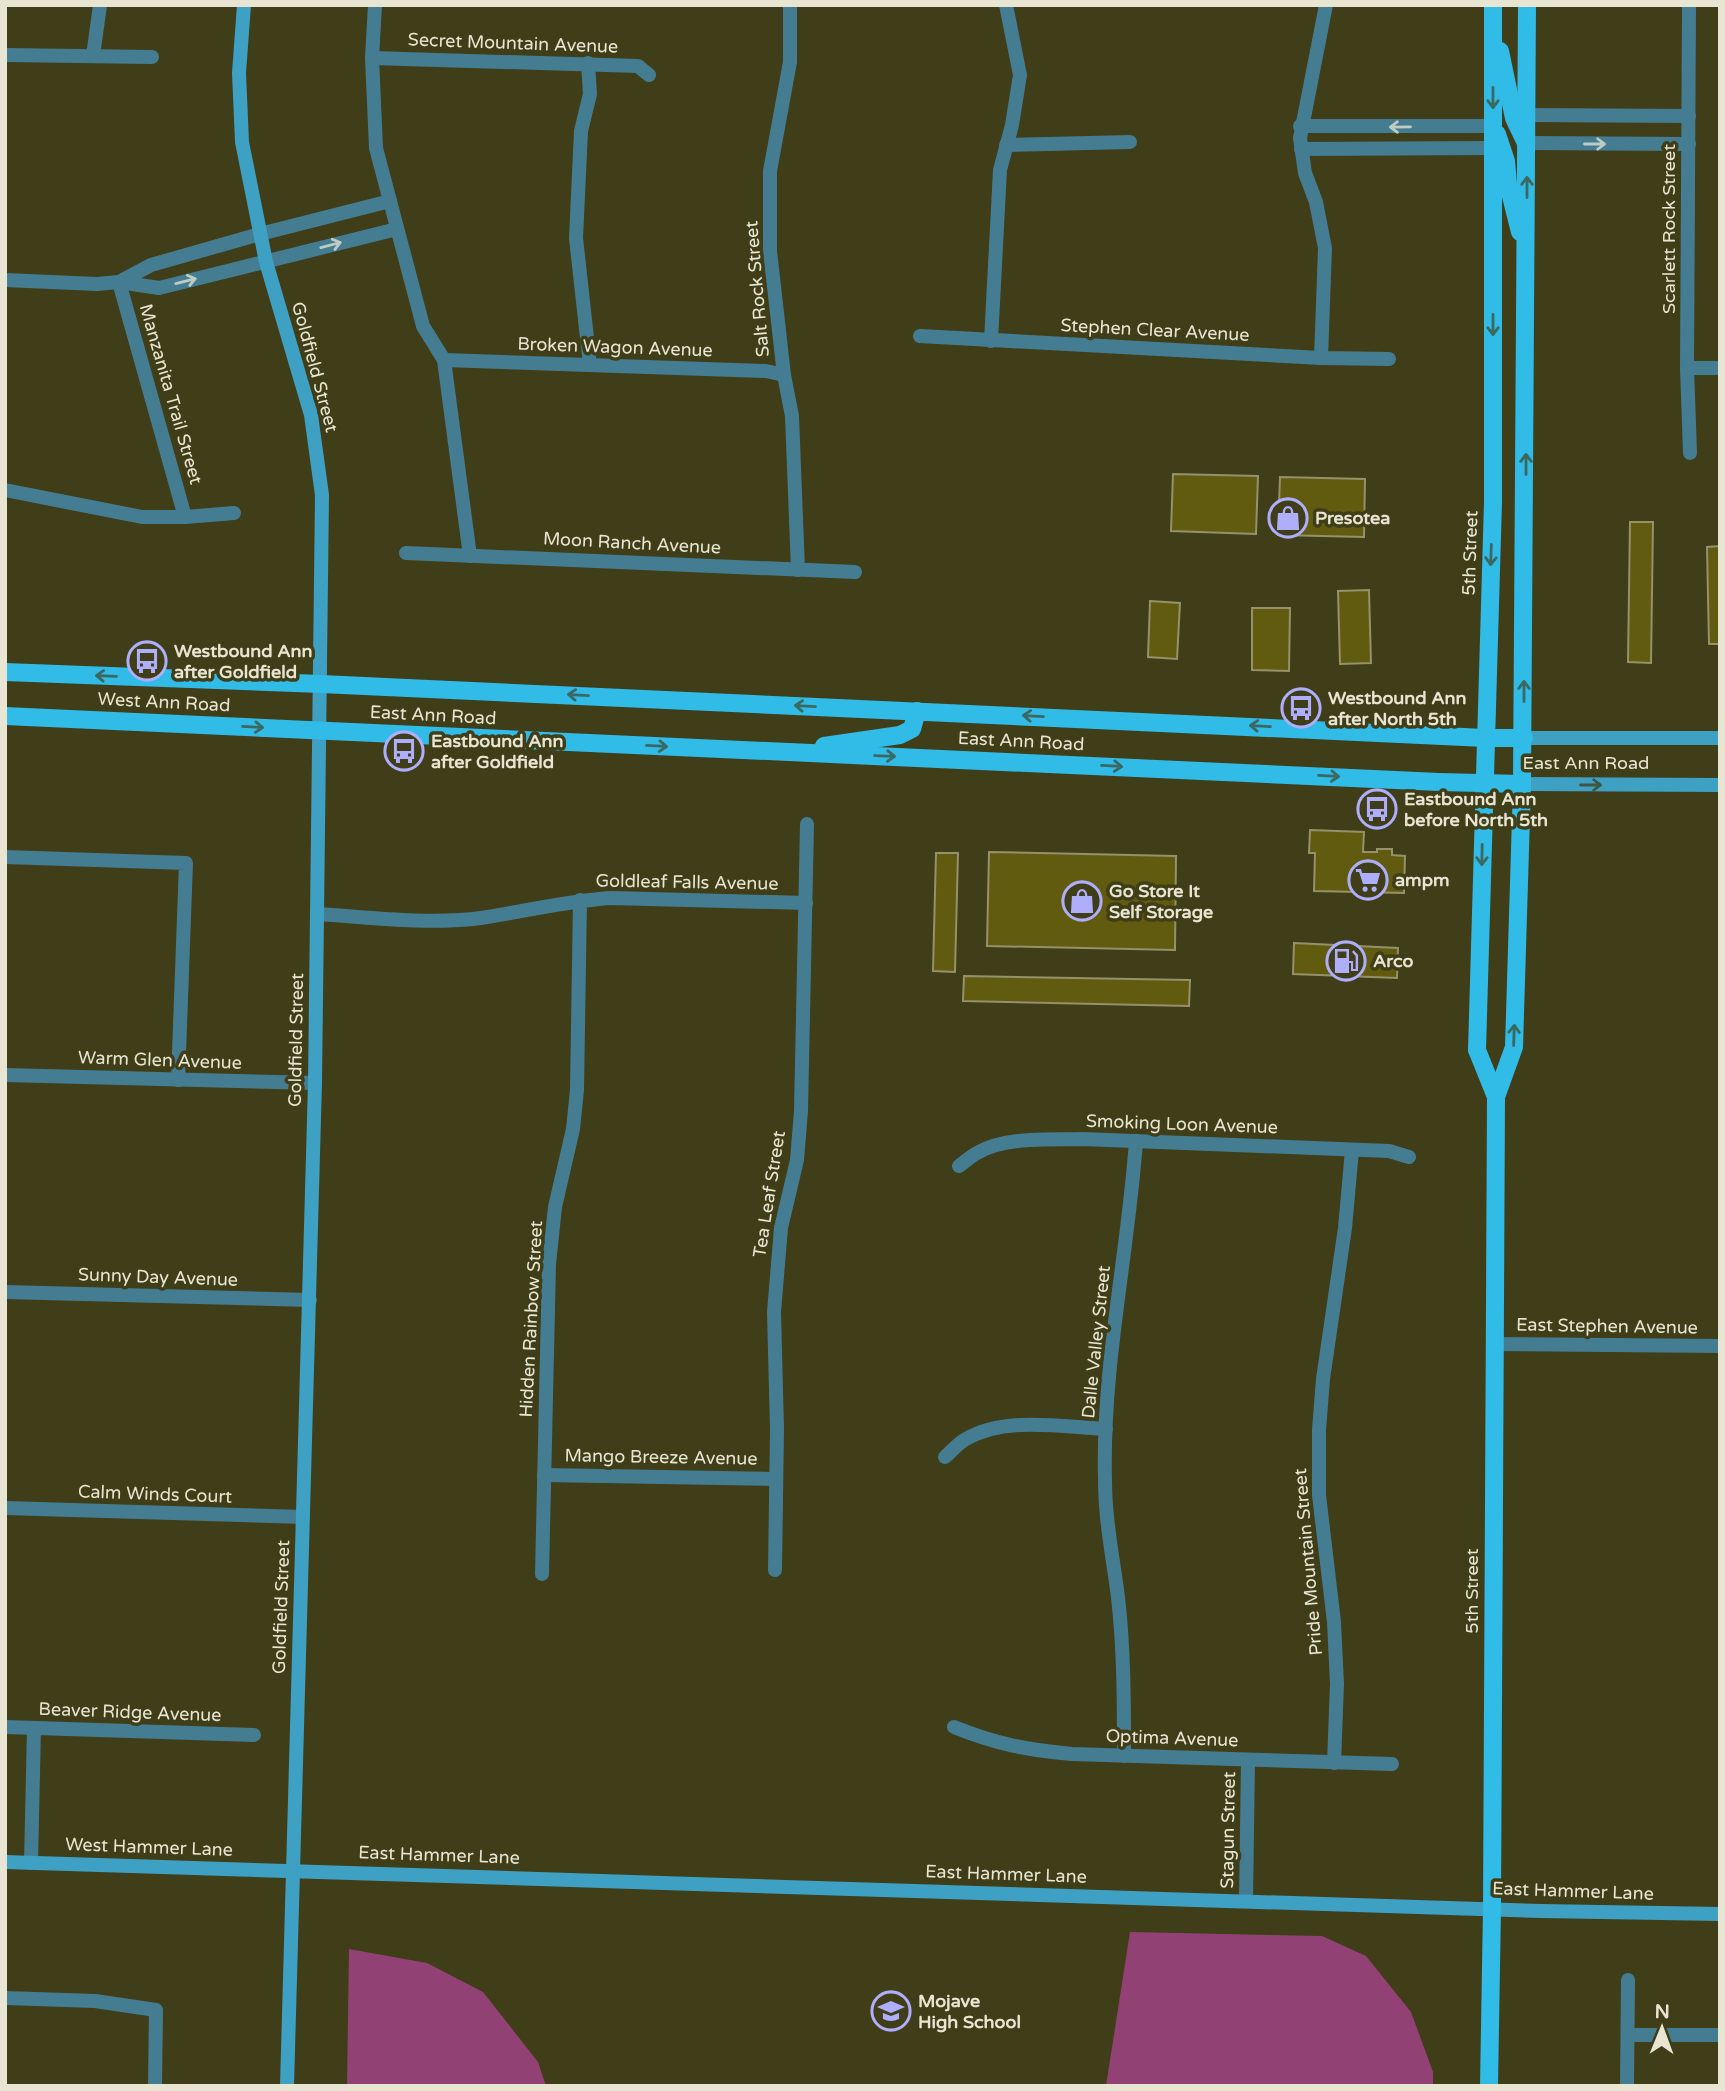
<svg xmlns="http://www.w3.org/2000/svg" width="1725" height="2091" viewBox="0 0 1725 2091" font-family="'Varela Round',sans-serif">
  <style>
    .green { fill: #924174 }
    .building { fill: #615b10; stroke: #94916b; stroke-width: 2 }
    .lines { fill: none; stroke-linecap: round; stroke-linejoin: round }
    .street { stroke: #447d92; stroke-width: 14 }
    .secondary { stroke: #3ea0c2; stroke-width: 14 }
    .primary { stroke: #31bbe7; stroke-width: 18 }
    .oneway { stroke: #3b6961 }
    .oneway2 { stroke: #bfccc2 }
    .oneway3 { stroke: #405643 }
    .labels { text-anchor: middle; stroke-width: 7; stroke-linejoin: round; paint-order: stroke }
    .street-label { font-size: 18px; fill: #e8e6d2; stroke: #403d19 }
    .poi-label { font-size: 18px; font-weight: bold; fill: #e8e6d2; stroke: #403d19; text-anchor: start }
  </style>
  <rect width="100%" height="100%" fill="#403d19"/>
  <g class="green">
    <path d="M1130 1932 1322 1936 1366 1956 1411 2012 1433 2072V2086H1106Z"/>
    <path d="M349 1949 427 1963 483 1992 538 2062 546 2086H347Z"/>
  </g>
  <g class="building">
    <path d="M1173 474 1258 476 1256 534 1171 531Z"/>
    <path d="M1280 477 1365 479 1364 537 1278 535Z"/>
    <path d="M1630 522H1653L1651 663 1628 662Z"/>
    <path d="M1720 546V644H1709L1707 547Z"/>
    <path d="M1369 590 1371 663 1340 664 1338 591Z"/>
    <path d="M1150 601 1180 603 1177 659 1148 657Z"/>
    <path d="M1252 608H1290L1289 671 1252 670Z"/>
    <path d="M1310 830 1364 832 1363 852H1377V849H1392V855L1405 856 1404 893 1314 891 1315 853H1309Z"/>
    <path d="M989 852 1176 856 1175 950 987 946Z"/>
    <path d="M936 853H958L955 972 933 971Z"/>
    <path d="M1294 943 1398 948 1397 978 1293 974Z"/>
    <path d="M964 976 1190 980 1189 1006 963 1001Z"/>
  </g>
  <g class="lines">
    <g class="street">
      <path d="M375 5 372 58 376 148 423 326 444 360 470 556"/>
      <path d="M790 5V62L770 171V251L784 375 792 416 798 570"/>
      <path d="M1689 5 1687 368 1690 453"/>
      <path d="M5 55 152 57"/>
      <path d="M93 56 100 5"/>
      <path d="M372 58 638 66 649 75"/>
      <path d="M588 63 590 94 581 131 576 238 590 365"/>
      <path d="M1527 115 1689 116"/>
      <path d="M1300 126H1493"/>
      <path d="M1527 143 1689 144"/>
      <path d="M1006 145 1130 142"/>
      <path d="M1301 149 1493 148"/>
      <path d="M5 280 97 284 119 282 159 288 397 229"/>
      <path d="M119 282 151 265 260 234 390 201"/>
      <path d="M119 282 185 517"/>
      <path d="M920 336 1321 358 1389 359"/>
      <path d="M991 341 1000 170 1012 125 1020 75 1006 5"/>
      <path d="M1321 358 1325 248 1316 202 1305 173 1300 138 1326 5"/>
      <path d="M444 360 766 371 784 375"/>
      <path d="M1687 368H1720"/>
      <path d="M5 490 142 517H185L234 513"/>
      <path d="M406 553 855 572"/>
      <path d="M5 857 186 863 178 1080"/>
      <path d="M317 914C368 917 422 924 473 919 519 913 564 901 611 898L806 903"/>
      <path d="M5 1075 315 1083"/>
      <path d="M959 1166C965 1162 971 1156 977 1153 1005 1136 1052 1140 1083 1139L1389 1151 1409 1157"/>
      <path d="M5 1292 310 1300"/>
      <path d="M1495 1344 1720 1346"/>
      <path d="M945 1457C952 1451 958 1443 966 1439 1006 1416 1061 1427 1106 1429"/>
      <path d="M544 1475 776 1479"/>
      <path d="M5 1508 303 1517"/>
      <path d="M775 1570 777 1429 774 1312 781 1228 797 1160 801 1111 807 824"/>
      <path d="M542 1574 549 1264 555 1207 573 1129 577 1090 580 900"/>
      <path d="M5 1727 254 1735"/>
      <path d="M954 1727C996 1744 1027 1750 1072 1754L1392 1764"/>
      <path d="M1124 1756C1124 1703 1124 1650 1118 1597 1113 1558 1105 1520 1105 1480 1102 1366 1128 1255 1136 1141"/>
      <path d="M1334 1763 1337 1684 1334 1622 1319 1495V1430L1323 1379 1345 1228 1352 1150"/>
      <path d="M31 1863 34 1728"/>
      <path d="M1246 1901 1248 1760"/>
      <path d="M5 1998 95 2001 156 2010 155 2086"/>
      <path d="M1628 2035H1720"/>
      <path d="M1627 2086 1628 1980"/>
    </g>
    <g class="secondary">
      <path d="M244 5 239 73 242 142 266 262 311 415 322 495 315 1083 287 2086"/>
      <path d="M1524 738H1720"/>
      <path d="M1522 784 1720 785"/>
      <path d="M5 1862 1541 1911 1720 1914"/>
    </g>
    <g class="primary">
      <path d="M1493 5V502L1477 1050 1496 1097"/>
      <path d="M1500 51 1514 118 1525 141"/>
      <path d="M1497 134 1506 161 1508 184 1520 232"/>
      <path d="M5 672 321 684 1485 738H1524"/>
      <path d="M5 716 1439 782 1522 784"/>
      <path d="M824 746 900 735 912 729 917 711"/>
      <path d="M1489 2086 1492 1908 1496 1097 1514 1047 1522 784 1527 5"/>
    </g>
  </g>
  <defs><path id="oneway-shaft" d="M-6 0H5M1.5-3L5.5 0L1.5 3" fill="none" stroke-width="1.6" stroke-linecap="round" stroke-linejoin="round" transform="scale(1.75)"/></defs>
  <g class="oneway">
    <use href="#oneway-shaft" transform="translate(1493 98) rotate(90)"/>
    <use href="#oneway-shaft" transform="translate(1527 187) rotate(-90)"/>
    <use href="#oneway-shaft" transform="translate(1493 325) rotate(90)"/>
    <use href="#oneway-shaft" transform="translate(1526 464) rotate(-90)"/>
    <use href="#oneway-shaft" transform="translate(1491 555) rotate(92)"/>
    <use href="#oneway-shaft" transform="translate(106 676) rotate(-178)"/>
    <use href="#oneway-shaft" transform="translate(1524 691) rotate(-90)"/>
    <use href="#oneway-shaft" transform="translate(578 695) rotate(-177)"/>
    <use href="#oneway-shaft" transform="translate(805 706) rotate(-177)"/>
    <use href="#oneway-shaft" transform="translate(1033 716) rotate(-177)"/>
    <use href="#oneway-shaft" transform="translate(1260 726) rotate(-177)"/>
    <use href="#oneway-shaft" transform="translate(253 727) rotate(3)"/>
    <use href="#oneway-shaft" transform="translate(657 746) rotate(3)"/>
    <use href="#oneway-shaft" transform="translate(885 756) rotate(2)"/>
    <use href="#oneway-shaft" transform="translate(1112 766) rotate(3)"/>
    <use href="#oneway-shaft" transform="translate(1329 776) rotate(3)"/>
    <use href="#oneway-shaft" transform="translate(1482 855) rotate(91)"/>
    <use href="#oneway-shaft" transform="translate(1514 1035) rotate(-88)"/>
  </g>
  <g class="oneway2">
    <use href="#oneway-shaft" transform="translate(1400 127) rotate(179)"/>
    <use href="#oneway-shaft" transform="translate(1595 144)"/>
    <use href="#oneway-shaft" transform="translate(331 245) rotate(-15)"/>
    <use href="#oneway-shaft" transform="translate(186 281) rotate(-14)"/>
  </g>
  <use class="oneway3" href="#oneway-shaft" transform="translate(1591 785)"/>
  <defs>
    <g id="shop-ring" transform="scale(2.0125)"><circle r="9.5" fill="#403d19" stroke="#afaefa" stroke-width="1.5"/><path d="M-5-2.5h2.3a2.7 3.5 0 0 1 5.4 0H5L5.5 6h-11ZM-1.5-2.5h3a1.5 2.3 0 0 0-3 0Z" fill="#afaefa"/></g>
    <g id="bus-ring" transform="scale(2.0125)"><circle r="9.5" fill="#403d19" stroke="#afaefa" stroke-width="1.5"/><path d="M-5-6H5V4H4V6H2V4H-2V6H-4V4H-5ZM-3.5-4V0h7V-4ZM-3.5 1.2v1.5H-2V1.2ZM2 1.2v1.5H3.5V1.2Z" fill="#afaefa"/></g>
    <g id="supermarket-ring" transform="scale(2.0125)"><circle r="9.5" fill="#403d19" stroke="#afaefa" stroke-width="1.5"/><path d="M-6-5.5h2.5l.6 2H6L4.5 2H-2.5L-4.4-4H-6ZM-1.5 3.2a1.3 1.3 0 1 0 .1 0ZM3 3.2a1.3 1.3 0 1 0 .1 0Z" fill="#afaefa"/></g>
    <g id="fuel-ring" transform="scale(2.0125)"><circle r="9.5" fill="#403d19" stroke="#afaefa" stroke-width="1.5"/><path d="M-5.5-6h7V0h2V4h1.3V-2.5L3-4.5l.8-.8L6-3V5H2.5V1h-1V6h-7ZM-4.2-4.7v3.2H.2V-4.7Z" fill="#afaefa"/></g>
    <g id="school-ring" transform="scale(2.0125)"><circle r="9.5" fill="#403d19" stroke="#afaefa" stroke-width="1.5"/><path d="M0-5L7-2L0 1L-7-2ZM-4 1L0 2.5L4 1V4Q0 6-4 4Z" fill="#afaefa"/></g>
  </defs>
  <g fill-rule="evenodd">
    <use href="#shop-ring" x="1288" y="518"/>
    <use href="#bus-ring" x="147" y="661"/>
    <use href="#bus-ring" x="1301" y="708"/>
    <use href="#bus-ring" x="404" y="751"/>
    <use href="#bus-ring" x="1377" y="809"/>
    <use href="#supermarket-ring" x="1368" y="880"/>
    <use href="#shop-ring" x="1082" y="901"/>
    <use href="#fuel-ring" x="1346" y="961"/>
    <use href="#school-ring" x="891" y="2011"/>
  </g>
  <g class="labels">
    <g class="street-label">
      <text transform="translate(513 43) rotate(2)" y="6">Secret Mountain Avenue</text>
      <text transform="translate(1669 229) rotate(-90)" y="6">Scarlett Rock Street</text>
      <text transform="translate(757 289) rotate(-95)" y="6">Salt Rock Street</text>
      <text transform="translate(1155 330) rotate(3)" y="6">Stephen Clear Avenue</text>
      <text transform="translate(615 347) rotate(2)" y="6">Broken Wagon Avenue</text>
      <text transform="translate(315 367) rotate(75)" y="6">Goldfield Street</text>
      <text transform="translate(171 394) rotate(74)" y="6">Manzanita Trail Street</text>
      <text transform="translate(632 543) rotate(3)" y="6">Moon Ranch Avenue</text>
      <text transform="translate(1470 553) rotate(-88)" y="6">5th Street</text>
      <text transform="translate(164 702) rotate(3)" y="6">West Ann Road</text>
      <text transform="translate(433 715) rotate(3)" y="6">East Ann Road</text>
      <text transform="translate(1021 741) rotate(3)" y="6">East Ann Road</text>
      <text x="1586" y="769">East Ann Road</text>
      <text transform="translate(687 882) rotate(1)" y="6">Goldleaf Falls Avenue</text>
      <text transform="translate(296 1040) rotate(-89)" y="6">Goldfield Street</text>
      <text transform="translate(160 1060) rotate(2)" y="6">Warm Glen Avenue</text>
      <text transform="translate(1182 1124) rotate(2)" y="6">Smoking Loon Avenue</text>
      <text transform="translate(769 1194) rotate(-81)" y="6">Tea Leaf Street</text>
      <text transform="translate(158 1277) rotate(2)" y="6">Sunny Day Avenue</text>
      <text transform="translate(531 1319) rotate(-87)" y="6">Hidden Rainbow Street</text>
      <text transform="translate(1607 1326) rotate(1)" y="6">East Stephen Avenue</text>
      <text transform="translate(1096 1342) rotate(-84)" y="6">Dalle Valley Street</text>
      <text transform="translate(661 1457) rotate(1)" y="6">Mango Breeze Avenue</text>
      <text transform="translate(155 1494) rotate(2)" y="6">Calm Winds Court</text>
      <text transform="translate(1308 1562) rotate(-95)" y="6">Pride Mountain Street</text>
      <text transform="translate(1472 1591) rotate(-90)" y="6">5th Street</text>
      <text transform="translate(281 1607) rotate(-88)" y="6">Goldfield Street</text>
      <text transform="translate(130 1712) rotate(2)" y="6">Beaver Ridge Avenue</text>
      <text transform="translate(1172 1738) rotate(2)" y="6">Optima Avenue</text>
      <text transform="translate(1228 1830) rotate(-89)" y="6">Stagun Street</text>
      <text transform="translate(149 1847) rotate(2)" y="6">West Hammer Lane</text>
      <text transform="translate(439 1855) rotate(2)" y="6">East Hammer Lane</text>
      <text transform="translate(1006 1874) rotate(2)" y="6">East Hammer Lane</text>
      <text transform="translate(1573 1891) rotate(2)" y="6">East Hammer Lane</text>
    </g>
    <g class="poi-label">
      <text x="1315" y="524">Presotea</text>
      <text x="174" y="657">Westbound Ann<tspan x="174" dy="21">after Goldfield</tspan></text>
      <text x="1328" y="704">Westbound Ann<tspan x="1328" dy="21">after North 5th</tspan></text>
      <text x="431" y="747">Eastbound Ann<tspan x="431" dy="21">after Goldfield</tspan></text>
      <text x="1404" y="805">Eastbound Ann<tspan x="1404" dy="21">before North 5th</tspan></text>
      <text x="1395" y="886">ampm</text>
      <text x="1109" y="897">Go Store It<tspan x="1109" dy="21">Self Storage</tspan></text>
      <text x="1373" y="967">Arco</text>
      <text x="918" y="2007">Mojave<tspan x="918" dy="21">High School</tspan></text>
    </g>
  </g>
  <rect width="1725" height="2091" fill="none" stroke="#e8e6d2" stroke-width="14"/>
  <g transform="translate(1662 2028) rotate(1)" stroke="#403d19" stroke-width="5" paint-order="stroke">
  <path d="M0-5L12 26L0 18L-12 26Z" fill="#e8e6d2"/>
  <text y="-10" font-size="19" font-weight="bold" text-anchor="middle" fill="#e8e6d2">N</text>
  </g>
</svg>
